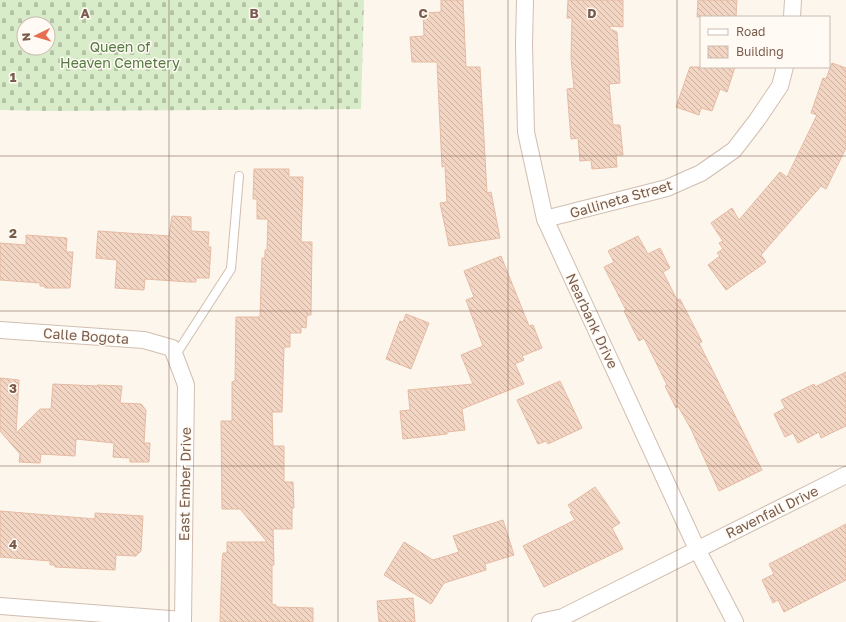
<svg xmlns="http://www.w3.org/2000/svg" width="846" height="622" viewBox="0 0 846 622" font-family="'Golos Text',sans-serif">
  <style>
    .cemetery { fill: url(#cemetery-stones); fill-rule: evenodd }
    .building { fill: url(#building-back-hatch); stroke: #e6bba3 }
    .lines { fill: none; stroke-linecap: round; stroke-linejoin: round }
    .lane-casing { stroke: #d1beb0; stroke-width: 10 }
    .street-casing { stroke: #d1beb0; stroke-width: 18 }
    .lane { stroke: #fff; stroke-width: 8 }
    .street { stroke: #fff; stroke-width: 16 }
    .grid { fill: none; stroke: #7a5c4d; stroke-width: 1; stroke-opacity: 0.55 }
    .labels { text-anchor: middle; stroke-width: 3; stroke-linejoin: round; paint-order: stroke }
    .park-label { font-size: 14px; fill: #537a41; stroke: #fffaf3 }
    .street-label { font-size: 14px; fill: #7a5c4d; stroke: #fffaf3 }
    .grid-label { font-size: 13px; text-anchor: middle; font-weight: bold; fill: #7a5c4d; stroke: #fffaf3; stroke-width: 3; stroke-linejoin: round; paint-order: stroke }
  </style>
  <defs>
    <pattern id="cemetery-stones" width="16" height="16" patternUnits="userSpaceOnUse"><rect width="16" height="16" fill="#d8ecc9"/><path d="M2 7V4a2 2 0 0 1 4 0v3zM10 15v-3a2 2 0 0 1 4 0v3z" fill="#b4c2a5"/></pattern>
    <pattern id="building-back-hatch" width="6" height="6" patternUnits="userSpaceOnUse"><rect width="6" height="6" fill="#f3d5c3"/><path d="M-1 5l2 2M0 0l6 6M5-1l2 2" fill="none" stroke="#cab0a1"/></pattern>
  </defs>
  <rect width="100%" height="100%" fill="#fdf6ec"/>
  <path class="cemetery" d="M0 0H364L361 109 47 111 0 110ZM24 24H48V48H24Z"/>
  <g class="building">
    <path d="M441 0H463L466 67H480L487 193 491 192 500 238 449 246 440 203 447 202 445 166 442 167 437 62H412L410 37 424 36 423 13 441 12Z"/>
    <path d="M568 0H623V27L610 26V29L617 32 620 83 609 84 613 125H620L623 155H616L617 167 592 169 591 160 580 161 578 138 571 139 567 89 574 88 571 58 572 18H567Z"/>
    <path d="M698 0H737L736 17H697Z"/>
    <path d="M832 63 846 68V148L826 189 821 186 761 255 766 262 726 290 708 265 720 256 717 253 723 249 719 243 723 241 711 223 732 208 739 220 780 172 787 177 817 115 811 113 823 78 826 79Z"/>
    <path d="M690 67H735L727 92 720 89 712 111 701 108 699 115 676 107Z"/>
    <path d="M254 169H289V177H303L301 242H312L311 315H307L306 328 301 327V333H290V347H284L282 412H272L273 446H284V482H293L294 508H292V529H273L274 565H272V604L276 605V607L313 608V622H220L222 562 223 553H227V542H267L241 510V509H222L221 421H232V382L235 381 236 317H260L262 258H265V250H267L268 219H257V199H253Z"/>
    <path d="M172 216 191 217V231L209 232 208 247H211L209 278H196V282H189L145 279 144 290 115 288 117 260 96 258 98 231 169 236Z"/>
    <path d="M26 235 67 238 66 252H73L70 288H45V286H40V283L0 280V243L26 245Z"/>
    <path d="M638 236 648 254 660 248 670 268 663 272 677 300 680 299 702 342 699 343 762 470 719 491 691 429 678 406 676 408 665 386 667 385 644 338 639 341 624 311 626 310 604 267 614 262 608 251Z"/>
    <path d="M501 256 529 326 533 325 542 348 522 356 524 360 515 364 524 384 462 409 465 430 447 432V434L403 439 400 411 410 410 408 390 473 384 461 355 483 346 466 300 474 297 464 271Z"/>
    <path d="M406 314 429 323 411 369 386 359 400 321 403 322Z"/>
    <path d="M846 372V426L821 438 819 432 798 443 793 433 785 437 774 414 785 408 781 400 814 384 815 387Z"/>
    <path d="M0 378 19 380 16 433 40 409H51L53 384 97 386V385L122 386 120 403 141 404 146 410 144 443H150L149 462H130V458L113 457 114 443 76 439 75 456 41 454 40 463 19 462 20 454 0 431Z"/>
    <path d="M560 381 582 428 548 444 546 441 538 444 517 400Z"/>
    <path d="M595 487 620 523 612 528 623 549 544 587 523 546 575 520 570 512 572 511 568 505Z"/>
    <path d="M0 511 95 519V513L143 516 141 551 136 556 116 555 115 570 55 567V565H50V561L0 557Z"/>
    <path d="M503 520 514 555 485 564 486 570 444 583 431 604 384 575 404 542 433 560 459 552 453 536Z"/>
    <path d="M846 524V580L784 612 778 600 773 603 762 580 774 574 769 564Z"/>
    <path d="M413 598 415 622H379L377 601Z"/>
  </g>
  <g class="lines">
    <g class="lane-casing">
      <path id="lane" d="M175 356 231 269 239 176"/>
    </g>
    <g class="street-casing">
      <g id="street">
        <path d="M525 0 524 45 526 132 545 219 697 549 735 622"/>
        <path d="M792 17 793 0"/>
        <path d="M545 219 667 188 701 173 734 150 757 120 780 86 785 67"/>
        <path d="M0 330 144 340 172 348 186 385 183 622"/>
        <path d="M0 606 183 620"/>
        <path d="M540 622 563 617 846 475"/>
      </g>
    </g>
    <use href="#lane" class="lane"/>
    <use href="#street" class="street"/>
  </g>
  <path class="grid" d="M169 0V622M338 0V622M508 0V622M677 0V622M0 156H846M0 311H846M0 466H846"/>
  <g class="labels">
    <g class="park-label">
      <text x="120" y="52">Queen of<tspan x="120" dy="16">Heaven Cemetery</tspan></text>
    </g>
    <g class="street-label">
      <text transform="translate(621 199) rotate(-16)" y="5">Gallineta Street</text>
      <text transform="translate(592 321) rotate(65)" y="5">Nearbank Drive</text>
      <text transform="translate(86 336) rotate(4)" y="5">Calle Bogota</text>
      <text transform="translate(185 484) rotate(-89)" y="5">East Ember Drive</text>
      <text transform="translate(772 512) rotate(-26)" y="5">Ravenfall Drive</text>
    </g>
  </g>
  <g class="grid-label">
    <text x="85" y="18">A</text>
    <text x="254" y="18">B</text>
    <text x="423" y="18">C</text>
    <text x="592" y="18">D</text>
    <text x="13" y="82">1</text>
    <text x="13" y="238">2</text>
    <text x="13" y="393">3</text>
    <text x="13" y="549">4</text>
  </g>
  <rect x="700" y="16" width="130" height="52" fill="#fffaf3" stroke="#cabbb1"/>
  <rect x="708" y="29" width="20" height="6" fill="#ffffff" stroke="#cabbb1"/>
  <text x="736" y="36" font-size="12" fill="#7a5c4d">Road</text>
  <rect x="708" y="46" width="20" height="12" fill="url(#building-back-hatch)" stroke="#cabbb1"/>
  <text x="736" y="56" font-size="12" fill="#7a5c4d">Building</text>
  <g transform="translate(36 36) rotate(265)"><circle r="19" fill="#fffaf3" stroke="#cabbb1"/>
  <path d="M0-3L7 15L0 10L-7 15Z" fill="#e76f51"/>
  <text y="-6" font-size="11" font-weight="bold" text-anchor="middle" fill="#7a5c4d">N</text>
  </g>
</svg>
